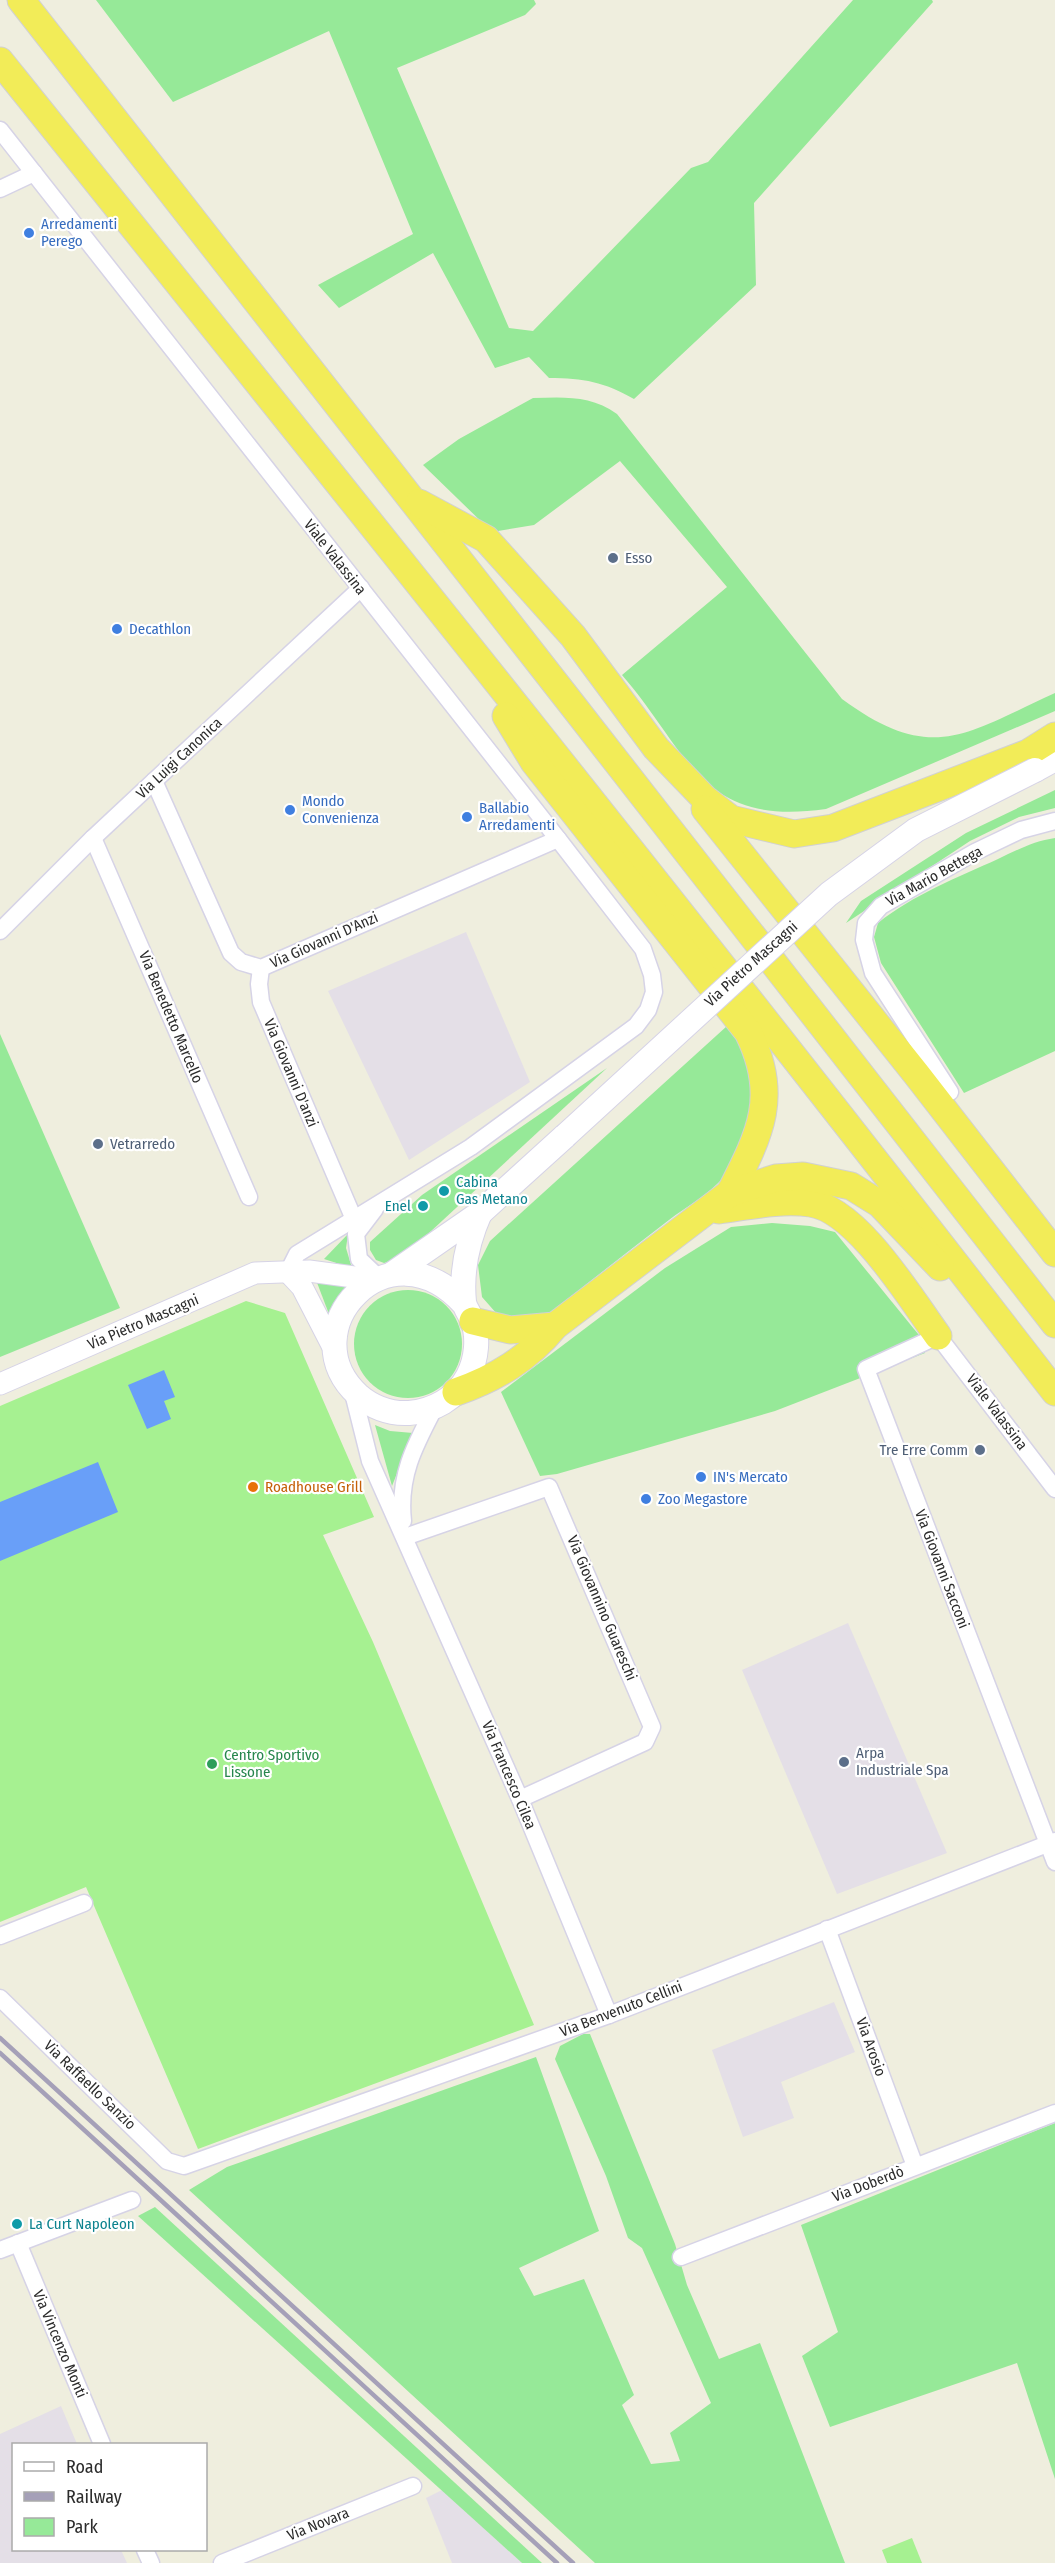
<svg xmlns="http://www.w3.org/2000/svg" width="1055" height="2563" viewBox="0 0 1055 2563" font-family="'Fira Sans Condensed',sans-serif">
  <style>
    .industrial { fill: #e4dfe7 }
    .green { fill: #96e998 }
    .pitch { fill: #a6f191 }
    .water { fill: #699ff8 }
    .lines { fill: none; stroke-linecap: round; stroke-linejoin: round }
    .minor-casing { stroke: #d6d3e6; stroke-width: 19 }
    .tertiary-casing { stroke: #d6d3e6; stroke-width: 23 }
    .secondary-casing { stroke: #d6d3e6; stroke-width: 26 }
    .trunk-casing { stroke: #d1d1d1; stroke-width: 29 }
    .minor { stroke: #fff; stroke-width: 16 }
    .tertiary { stroke: #fff; stroke-width: 21 }
    .secondary { stroke: #fff; stroke-width: 24 }
    .trunk { stroke: #f2ec58; stroke-width: 27 }
    .rail { stroke: #a5a0b8; stroke-width: 4.5 }
    .secondary-bridge-casing { stroke: #d6d3e6; stroke-width: 26; stroke-linecap: butt }
    .secondary-bridge { stroke: #fff; stroke-width: 24 }
    .shop-dot { fill: #3f7fe0; stroke: #fff; stroke-width: 2 }
    .service-dot { fill: #5c6f8a; stroke: #fff; stroke-width: 2 }
    .culture-dot { fill: #0f9aa8; stroke: #fff; stroke-width: 2 }
    .food-dot { fill: #e8710a; stroke: #fff; stroke-width: 2 }
    .leisure-dot { fill: #2e9e5b; stroke: #fff; stroke-width: 2 }
    .labels { text-anchor: middle; stroke-width: 4.5; stroke-linejoin: round; paint-order: stroke }
    .shop-label { font-size: 15px; fill: #366cbe; stroke: #fff; text-anchor: start }
    .street-label { font-size: 15px; fill: #2c2c2c; stroke: #fff }
    .service-label { font-size: 15px; fill: #4e5e75; stroke: #fff; text-anchor: start }
    .culture-label { font-size: 15px; fill: #0d838f; stroke: #fff; text-anchor: start }
    .food-label { font-size: 15px; fill: #c56008; stroke: #fff; text-anchor: start }
    .leisure-label { font-size: 15px; fill: #27864d; stroke: #fff; text-anchor: start }
  </style>
  <rect width="100%" height="100%" fill="#efeede"/>
  <g class="industrial">
    <path d="M466 932 530 1082 409 1160 328 991Z"/>
    <path d="M848 1623 947 1853 837 1894 742 1670Z"/>
    <path d="M834 2002 855 2052 781 2082 794 2118 743 2137 712 2050Z"/>
    <path d="M61 2406 77 2444H14V2550H121L127 2563H0V2434Z"/>
    <path d="M442 2490 522 2563H452L426 2498Z"/>
  </g>
  <g class="green">
    <path d="M96 0H534L536 4 525 15 397 68 509 328 533 331 691 168 708 162 853 0H932L933 2 754 203 756 285 634 399C604 382 584 378 549 378L529 357 495 368 433 253 339 308 318 285 413 234 329 31 173 102Z"/>
    <path d="M533 398C564 397 591 395 617 414L842 699C932 765 965 734 1055 693V711L826 809C700 827 691 755 622 675L727 587 620 461 534 525 492 532 423 465 459 439Z"/>
    <path d="M1055 790V808L1019 817 970 841 846 923 861 901 966 833Z"/>
    <path d="M1055 838V1051L964 1093 881 963 874 937 878 923C913 895 958 877 998 859 1017 850 1034 841 1055 838Z"/>
    <path d="M727 1026C765 1065 757 1138 723 1178 709 1194 686 1207 669 1220 626 1253 584 1286 542 1319L508 1318 497 1314 482 1297 478 1265 490 1241Z"/>
    <path d="M0 1034 120 1308 0 1357Z"/>
    <path d="M607 1068 402 1258 384 1263 376 1260 370 1250V1242L422 1195Z"/>
    <path d="M772 1223 810 1226 835 1232 923 1340 925 1353 775 1411 557 1474 540 1476 501 1392 665 1268 731 1227Z"/>
    <path d="M348 1234 346 1248 352 1268 324 1259Z"/>
    <path d="M316 1280 347 1287 332 1322Z"/>
    <circle cx="408" cy="1344" r="54"/>
    <path d="M375 1425 390 1431 413 1433 392 1486Z"/>
    <path d="M583 2034H590L675 2244 687 2285 719 2359 760 2343 845 2563H595L189 2190 227 2167 536 2057 599 2231 519 2268 534 2296 584 2279 634 2395 622 2405 651 2464 680 2461 670 2433 711 2403 642 2248 628 2238 606 2176 555 2059 560 2046Z"/>
    <path d="M1055 2123V2479L1017 2363 830 2427 802 2356 838 2332 801 2225Z"/>
    <path d="M155 2207 542 2563H522L138 2216Z"/>
  </g>
  <g class="pitch">
    <path d="M246 1301 285 1313 374 1517 323 1535 373 1642 534 2025 198 2149 86 1887 0 1922V1406Z"/>
    <path d="M912 2538 922 2563H887L882 2550Z"/>
  </g>
  <g class="water">
    <path d="M164 1370 175 1397 164 1401 171 1419 147 1429 128 1385Z"/>
    <path d="M98 1462 118 1512 0 1561V1502Z"/>
  </g>
  <g class="lines">
    <g class="minor-casing">
      <g id="minor">
        <path d="M0 130 558 839 643 949 652 975 654 992 648 1010 636 1026 471 1147 297 1254 288 1272"/>
        <path d="M0 189 34 173"/>
        <path d="M154 781 231 953 241 962 261 968 558 839"/>
        <path d="M93 838 249 1197"/>
        <path d="M0 931 93 838 361 588"/>
        <path d="M261 968 259 984 261 1002 353 1217"/>
        <path d="M950 1092 873 973 864 940 866 923 881 906 975 852 1021 830 1055 821"/>
        <path d="M375 1209 356 1234 359 1259 379 1278"/>
        <path d="M352 1389 370 1461 520 1799 609 2015"/>
        <path d="M1055 1489 938 1336 866 1369 1055 1862"/>
        <path d="M403 1521C398 1476 415 1445 435 1407"/>
        <path d="M405 1537 549 1487 652 1727 645 1742 520 1799"/>
        <path d="M827 1929 915 2166"/>
        <path d="M0 1936 84 1903"/>
        <path d="M0 1998 167 2161 184 2166 609 2015 1055 1841"/>
        <path d="M18 2243 102 2444"/>
        <path d="M0 2250 132 2200"/>
        <path d="M681 2257 1055 2113"/>
        <path d="M145 2550 151 2563"/>
        <path d="M222 2563 413 2486"/>
      </g>
    </g>
    <g class="tertiary-casing">
      <g id="tertiary">
        <path d="M288 1272 302 1287 336 1353"/>
        <path d="M0 1384 255 1273 309 1271 354 1277 368 1284"/>
      </g>
    </g>
    <g class="secondary-casing">
      <g id="secondary">
        <path d="M1035 770 1055 759"/>
        <path d="M392 1274 480 1213 565 1136"/>
        <path d="M464 1304C389 1220 288 1330 358 1395 372 1407 390 1414 409 1413 433 1411 456 1399 468 1376 477 1359 479 1336 472 1319 469 1313 465 1308 464 1302 461 1272 468 1240 480 1213"/>
      </g>
    </g>
    <g class="trunk-casing">
      <g id="trunk">
        <path d="M21 0C364 442 713 881 1055 1324"/>
        <path d="M0 61C354 502 709 944 1055 1392"/>
        <path d="M419 503 486 539 573 636 656 748 705 799 731 819 794 834 833 828 1028 753 1055 736"/>
        <path d="M506 716 534 762 748 1032C780 1096 760 1134 730 1193"/>
        <path d="M705 809 917 1075 1055 1253"/>
        <path d="M719 1210C749 1206 780 1199 810 1203 857 1209 911 1299 938 1336"/>
        <path d="M473 1321 510 1330 555 1326"/>
        <path d="M456 1392C496 1378 528 1359 555 1326L730 1193 776 1178 803 1176 851 1186 880 1204 940 1267"/>
      </g>
    </g>
    <use href="#minor" class="minor"/>
    <use href="#tertiary" class="tertiary"/>
    <use href="#secondary" class="secondary"/>
    <use href="#trunk" class="trunk"/>
    <g class="rail">
      <path d="M0 2038 573 2563"/>
      <path d="M0 2053 557 2563"/>
    </g>
    <g class="secondary-bridge-casing">
      <path id="secondary-bridge" d="M565 1136 829 894 916 830 1035 770"/>
    </g>
    <use href="#secondary-bridge" class="secondary-bridge"/>
  </g>
  <g class="shop-dot">
    <circle cx="29" cy="233" r="6"/>
    <circle cx="117" cy="629" r="6"/>
    <circle cx="290" cy="810" r="6"/>
    <circle cx="467" cy="817" r="6"/>
    <circle cx="701" cy="1477" r="6"/>
    <circle cx="646" cy="1499" r="6"/>
  </g>
  <g class="service-dot">
    <circle cx="613" cy="558" r="6"/>
    <circle cx="98" cy="1144" r="6"/>
    <circle cx="980" cy="1450" r="6"/>
    <circle cx="844" cy="1762" r="6"/>
  </g>
  <g class="culture-dot">
    <circle cx="444" cy="1191" r="6"/>
    <circle cx="423" cy="1206" r="6"/>
    <circle cx="17" cy="2224" r="6"/>
  </g>
  <circle class="food-dot" cx="253" cy="1487" r="6"/>
  <circle class="leisure-dot" cx="212" cy="1764" r="6"/>
  <g class="labels">
    <g class="shop-label">
      <text x="41" y="229">Arredamenti<tspan x="41" dy="17">Perego</tspan></text>
      <text x="129" y="634">Decathlon</text>
      <text x="302" y="806">Mondo<tspan x="302" dy="17">Convenienza</tspan></text>
      <text x="479" y="813">Ballabio<tspan x="479" dy="17">Arredamenti</tspan></text>
      <text x="713" y="1482">IN's Mercato</text>
      <text x="658" y="1504">Zoo Megastore</text>
    </g>
    <g class="street-label">
      <text transform="translate(335 557) rotate(52)" y="5">Viale Valassina</text>
      <text transform="translate(179 758) rotate(-43)" y="5">Via Luigi Canonica</text>
      <text transform="translate(934 876) rotate(-29)" y="5">Via Mario Bettega</text>
      <text transform="translate(324 940) rotate(-24)" y="5">Via Giovanni D'Anzi</text>
      <text transform="translate(751 964) rotate(-42)" y="5">Via Pietro Mascagni</text>
      <text transform="translate(171 1017) rotate(67)" y="5">Via Benedetto Marcello</text>
      <text transform="translate(291 1073) rotate(67)" y="5">Via Giovanni D'anzi</text>
      <text transform="translate(143 1322) rotate(-23)" y="5">Via Pietro Mascagni</text>
      <text transform="translate(997 1412) rotate(53)" y="5">Viale Valassina</text>
      <text transform="translate(942 1569) rotate(69)" y="5">Via Giovanni Sacconi</text>
      <text transform="translate(602 1608) rotate(67)" y="5">Via Giovannino Guareschi</text>
      <text transform="translate(509 1775) rotate(67)" y="5">Via Francesco Cilea</text>
      <text transform="translate(621 2009) rotate(-21)" y="5">Via Benvenuto Cellini</text>
      <text transform="translate(871 2047) rotate(70)" y="5">Via Arosio</text>
      <text transform="translate(90 2085) rotate(44)" y="5">Via Raffaello Sanzio</text>
      <text transform="translate(868 2184) rotate(-21)" y="5">Via Doberdò</text>
      <text transform="translate(60 2344) rotate(67)" y="5">Via Vincenzo Monti</text>
      <text transform="translate(318 2524) rotate(-22)" y="5">Via Novara</text>
    </g>
    <g class="service-label">
      <text x="625" y="563">Esso</text>
      <text x="110" y="1149">Vetrarredo</text>
      <text x="968" y="1455" text-anchor="end">Tre Erre Comm</text>
      <text x="856" y="1758">Arpa<tspan x="856" dy="17">Industriale Spa</tspan></text>
    </g>
    <g class="culture-label">
      <text x="456" y="1187">Cabina<tspan x="456" dy="17">Gas Metano</tspan></text>
      <text x="411" y="1211" text-anchor="end">Enel</text>
      <text x="29" y="2229">La Curt Napoleon</text>
    </g>
    <g class="food-label">
      <text x="265" y="1492">Roadhouse Grill</text>
    </g>
    <g class="leisure-label">
      <text x="224" y="1760">Centro Sportivo<tspan x="224" dy="17">Lissone</tspan></text>
    </g>
  </g>
  <rect x="12" y="2443" width="195" height="108" fill="#ffffff" stroke="#ababab" stroke-width="1.5"/>
  <rect x="24" y="2462" width="30" height="9" fill="#ffffff" stroke="#ababab" stroke-width="1.5"/>
  <text x="66" y="2473" font-size="18" fill="#2c2c2c">Road</text>
  <rect x="24" y="2492" width="30" height="9" fill="#a5a0b8" stroke="#ababab" stroke-width="1.5"/>
  <text x="66" y="2503" font-size="18" fill="#2c2c2c">Railway</text>
  <rect x="24" y="2518" width="30" height="18" fill="#96e998" stroke="#ababab" stroke-width="1.5"/>
  <text x="66" y="2533" font-size="18" fill="#2c2c2c">Park</text>
</svg>
